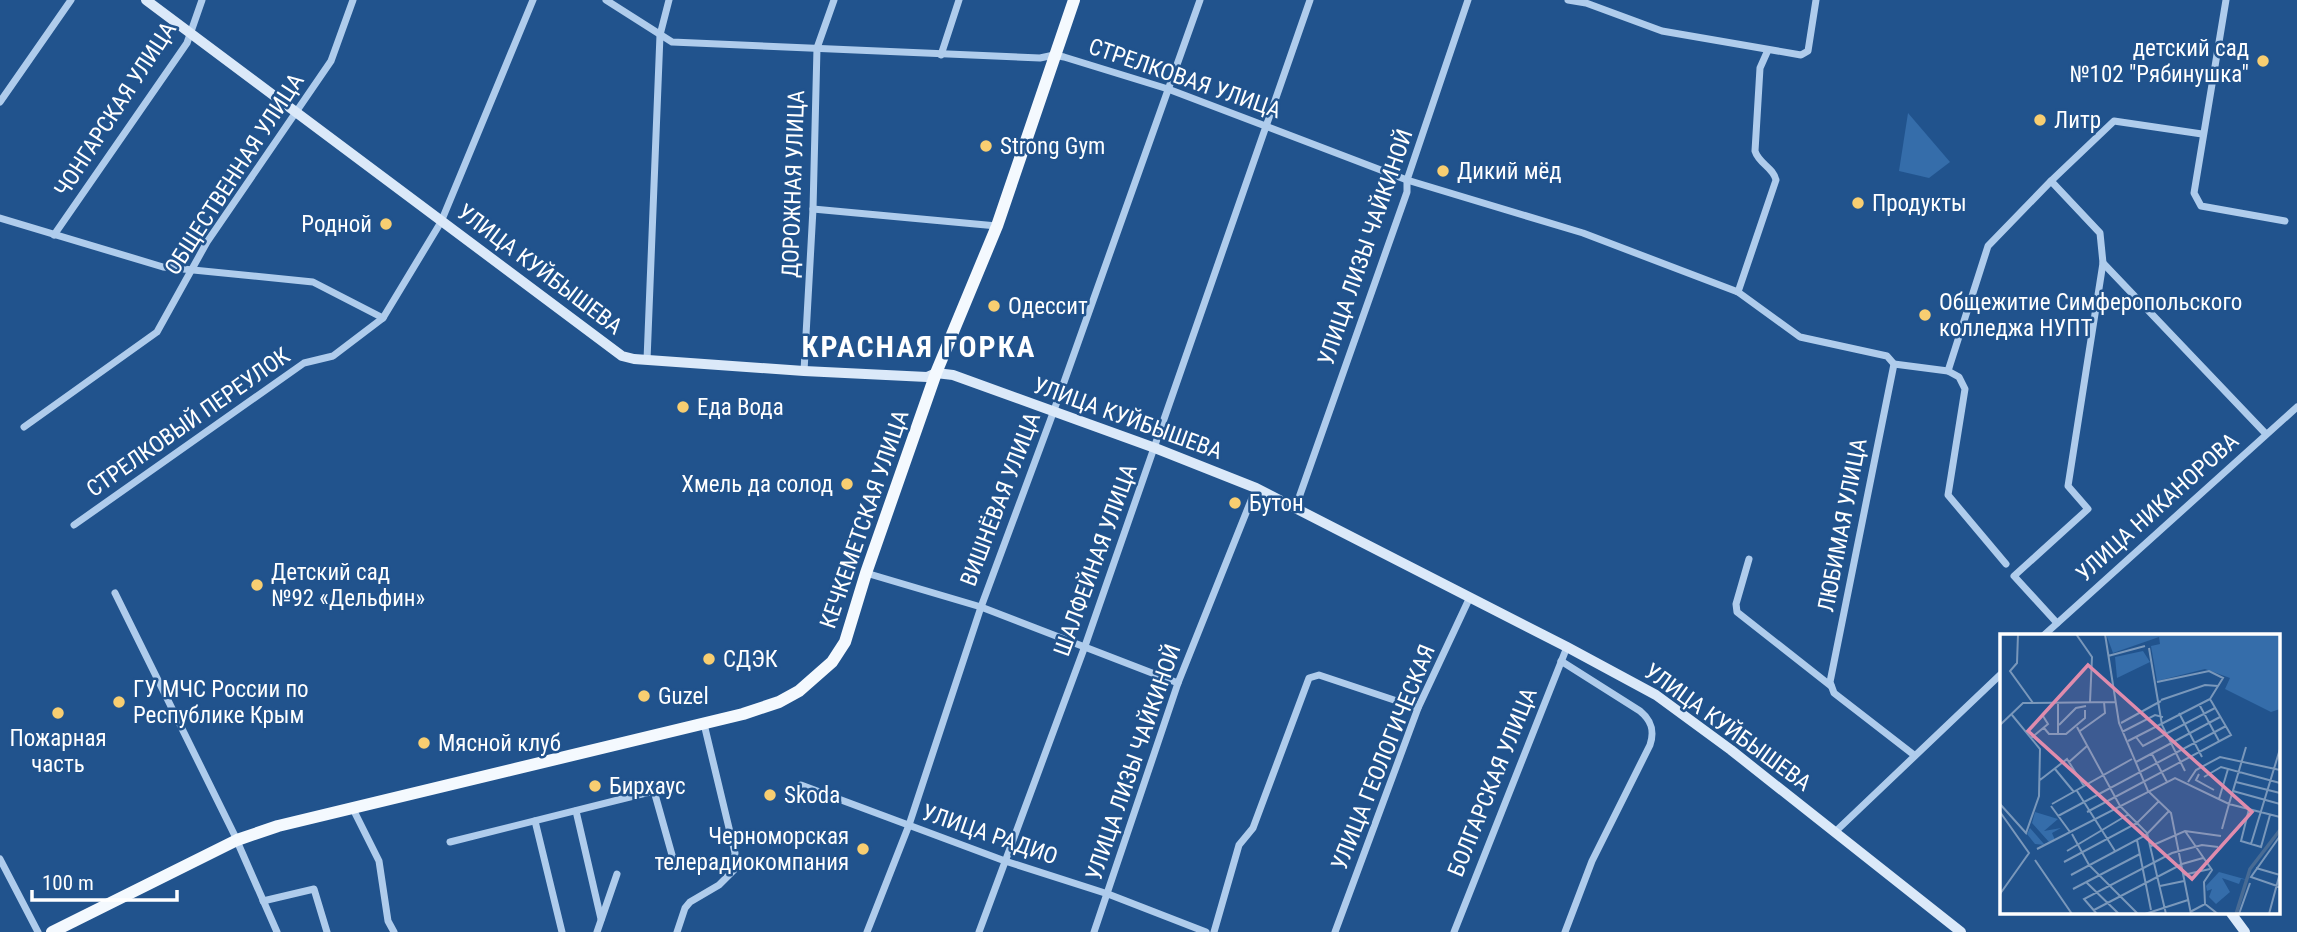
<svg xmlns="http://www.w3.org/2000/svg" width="2297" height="932" viewBox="0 0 2297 932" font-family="'Roboto Condensed',sans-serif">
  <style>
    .green { fill: #356daa }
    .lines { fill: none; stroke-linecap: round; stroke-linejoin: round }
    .street { stroke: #afccec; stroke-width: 7 }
    .secondary { stroke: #dbe9f9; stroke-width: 10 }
    .primary { stroke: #f4f9fe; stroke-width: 12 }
    .poi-dot { fill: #f8ce71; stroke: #21538d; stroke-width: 2.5 }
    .labels { text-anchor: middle; stroke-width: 5; stroke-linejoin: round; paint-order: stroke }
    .poi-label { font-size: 23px; fill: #fff; stroke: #21538d; text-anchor: start }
    .street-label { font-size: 23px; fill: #fff; stroke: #21538d }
    .district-label { font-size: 30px; font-weight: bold; letter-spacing: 2px; fill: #fff; stroke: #21538d }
    .inset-river { fill: none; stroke: #486b94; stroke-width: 3.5 }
    .inset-road { fill: none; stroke: #7a98bb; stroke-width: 2 }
    .view { fill: #e08cad; fill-opacity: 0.15; stroke: #e08cad; stroke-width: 3.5 }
    .inset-edge { fill: none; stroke: #fff; stroke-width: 3.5 }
  </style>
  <rect width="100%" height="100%" fill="#21538d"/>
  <path class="green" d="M1908 113 1950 162 1929 178 1899 171Z"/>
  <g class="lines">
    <g class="street">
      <path d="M606 0 672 42 1040 58 1054 55 1064 57 1168 89 1407 180 1583 233 1738 292 1800 337 1887 356 1894 364 1948 371 1959 377 1965 389 1948 495 2006 564"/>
      <path d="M1568 0 1586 3 1662 31 1801 55 1808 51 1816 0"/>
      <path d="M2226 0 2194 193 2201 206 2285 221"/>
      <path d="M941 55 959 0"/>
      <path d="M0 102 71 0"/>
      <path d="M2051 181 2100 233 2103 263 2266 434"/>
      <path d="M813 209 997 226"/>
      <path d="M0 218 163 267 313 282 383 318"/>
      <path d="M54 235 187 43 202 0"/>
      <path d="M1738 292 1776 180C1773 167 1759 164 1755 151L1760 68 1768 50"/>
      <path d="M647 360 660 35 669 0"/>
      <path d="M1894 364 1830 682 1834 693 1914 755"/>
      <path d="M804 371 813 209 817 48 834 0"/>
      <path d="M1948 371 1988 246 2051 181 2114 121 2202 134"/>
      <path d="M24 427 157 332 207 242 331 61 353 0"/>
      <path d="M1296 506 1407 192V180L1468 0"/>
      <path d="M74 525 304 363 333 356 383 318 441 222 533 0"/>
      <path d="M1749 559 1736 604 1737 612 1831 686"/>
      <path d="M866 573 981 607 1178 683"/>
      <path d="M115 593 237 840"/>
      <path d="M2057 623 2014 576 2088 509 2068 486 2103 263"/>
      <path d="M2043 636 2297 407"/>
      <path d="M1561 661 1640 711C1651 720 1655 730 1650 745L1592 861 1565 932"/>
      <path d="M801 785 1005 861 1108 894 1206 932"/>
      <path d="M352 807 379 861 388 921 394 932"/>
      <path d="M576 811 601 919"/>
      <path d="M535 821 562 932"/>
      <path d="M1835 832 2001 674"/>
      <path d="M237 841 277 932"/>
      <path d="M450 842 654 791 674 862"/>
      <path d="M0 859 38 932"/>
      <path d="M263 901 314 889 327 932"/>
      <path d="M597 932 617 874"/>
      <path d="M677 932 685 908 690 902 719 885 734 870 735 853 704 724"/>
      <path d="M867 932 909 825 981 607 1053 413 1200 0"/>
      <path d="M979 932 1085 646 1310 0"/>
      <path d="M1094 932 1178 683 1256 488"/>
      <path d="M1214 932 1239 845 1253 828 1309 678 1319 675 1418 708"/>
      <path d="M1335 932 1418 708 1470 597"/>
      <path d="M1454 932 1567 647"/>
    </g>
    <g class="secondary">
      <path d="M146 0 622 356 634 359 804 371 927 377 936 373 953 375 1155 448 1256 488 1567 647 1656 695 1731 750 1961 932"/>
      <path d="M2231 913 2245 932"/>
    </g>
    <path class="primary" d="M52 932 237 840 278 826 743 714 779 702 799 691 832 662 845 642 866 573 936 373 997 226 1074 0"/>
  </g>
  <g class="poi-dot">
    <circle cx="2263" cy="61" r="7"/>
    <circle cx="2040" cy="120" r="7"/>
    <circle cx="986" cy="146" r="7"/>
    <circle cx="1443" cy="171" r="7"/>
    <circle cx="1858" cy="203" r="7"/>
    <circle cx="386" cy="224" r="7"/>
    <circle cx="994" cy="306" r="7"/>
    <circle cx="1925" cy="315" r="7"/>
    <circle cx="683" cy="407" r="7"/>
    <circle cx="847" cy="484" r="7"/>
    <circle cx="1235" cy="503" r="7"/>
    <circle cx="257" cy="585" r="7"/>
    <circle cx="709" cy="659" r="7"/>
    <circle cx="644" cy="696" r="7"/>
    <circle cx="119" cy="702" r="7"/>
    <circle cx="58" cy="713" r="7"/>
    <circle cx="424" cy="743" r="7"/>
    <circle cx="595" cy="786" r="7"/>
    <circle cx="770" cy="795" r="7"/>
    <circle cx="863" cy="849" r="7"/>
  </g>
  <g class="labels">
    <g class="poi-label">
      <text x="2249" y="56" text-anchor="end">детский сад<tspan x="2249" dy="26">№102 "Рябинушка"</tspan></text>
      <text x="2054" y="128">Литр</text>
      <text x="1000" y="154">Strong Gym</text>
      <text x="1457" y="179">Дикий мёд</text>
      <text x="1872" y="211">Продукты</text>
      <text x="372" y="232" text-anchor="end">Родной</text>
      <text x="1939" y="310">Общежитие Симферопольского<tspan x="1939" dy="26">колледжа НУПТ</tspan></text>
      <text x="1008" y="314">Одессит</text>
      <text x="697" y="415">Еда Вода</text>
      <text x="833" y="492" text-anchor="end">Хмель да солод</text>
      <text x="1249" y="511">Бутон</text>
      <text x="271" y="580">Детский сад<tspan x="271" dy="26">№92 «Дельфин»</tspan></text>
      <text x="723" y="667">СДЭК</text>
      <text x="133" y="697">ГУ МЧС России по<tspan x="133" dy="26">Республике Крым</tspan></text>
      <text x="658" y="704">Guzel</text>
      <text x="58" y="746" text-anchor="middle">Пожарная<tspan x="58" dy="26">часть</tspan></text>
      <text x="438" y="751">Мясной клуб</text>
      <text x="609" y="794">Бирхаус</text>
      <text x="784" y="803">Skoda</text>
      <text x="849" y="844" text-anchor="end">Черноморская<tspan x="849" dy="26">телерадиокомпания</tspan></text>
    </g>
    <g class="street-label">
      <text transform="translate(1185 78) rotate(19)" y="8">СТРЕЛКОВАЯ УЛИЦА</text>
      <text transform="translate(115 109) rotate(-57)" y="8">ЧОНГАРСКАЯ УЛИЦА</text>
      <text transform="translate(234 174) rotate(-57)" y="8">ОБЩЕСТВЕННАЯ УЛИЦА</text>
      <text transform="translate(793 184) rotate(-88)" y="8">ДОРОЖНАЯ УЛИЦА</text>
      <text transform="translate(1365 247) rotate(-71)" y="8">УЛИЦА ЛИЗЫ ЧАЙКИНОЙ</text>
      <text transform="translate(540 269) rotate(37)" y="8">УЛИЦА КУЙБЫШЕВА</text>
      <text transform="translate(1128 418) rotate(20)" y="8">УЛИЦА КУЙБЫШЕВА</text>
      <text transform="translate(188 422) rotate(-35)" y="8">СТРЕЛКОВЫЙ ПЕРЕУЛОК</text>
      <text transform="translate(1000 499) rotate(-69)" y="8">ВИШНЁВАЯ УЛИЦА</text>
      <text transform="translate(2157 507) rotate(-42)" y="8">УЛИЦА НИКАНОРОВА</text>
      <text transform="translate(864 519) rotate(-71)" y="8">КЕЧКЕМЕТСКАЯ УЛИЦА</text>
      <text transform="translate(1842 525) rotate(-79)" y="8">ЛЮБИМАЯ УЛИЦА</text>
      <text transform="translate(1095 560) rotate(-70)" y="8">ШАЛФЕЙНАЯ УЛИЦА</text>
      <text transform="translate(1728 727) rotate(36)" y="8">УЛИЦА КУЙБЫШЕВА</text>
      <text transform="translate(1383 757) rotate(-68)" y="8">УЛИЦА ГЕОЛОГИЧЕСКАЯ</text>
      <text transform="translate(1133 762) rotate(-71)" y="8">УЛИЦА ЛИЗЫ ЧАЙКИНОЙ</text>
      <text transform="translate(1492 782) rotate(-68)" y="8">БОЛГАРСКАЯ УЛИЦА</text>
      <text transform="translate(990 834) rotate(19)" y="8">УЛИЦА РАДИО</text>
    </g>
    <g class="district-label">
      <text x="919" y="357">КРАСНАЯ ГОРКА</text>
    </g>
  </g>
  <g transform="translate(2000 634)">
    <rect width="280" height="280" fill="#21538d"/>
    <path d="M106 0H280V75L271 78 225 55 230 44 205 35 157 47 151 12 160 10 159 3 113 19ZM143 17 150 28 117 44 115 23ZM35 178 58 185 44 197 61 194 52 199 55 206 45 211 35 210 27 200 30 194 44 210 49 208 32 189ZM219 238 248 246 241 245 239 250 222 244 230 258 216 270 209 263 212 255 207 257 206 252Z" fill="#356daa"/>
    <path class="inset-river" d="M236 280 250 235 280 196"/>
    <path class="inset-road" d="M18 0 17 29 10 37 33 69M76 0 92 23 90 68M105 0 119 89 148 157 171 179 191 280M149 14 162 91 185 137M108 22 145 12M157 48 209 37 223 44 210 65M161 66 205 51 218 52M199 70 219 107M179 79 202 123M121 89 161 67M0 91 23 69 115 68M59 91 76 74 86 72M77 93 120 172 147 199 166 280M44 94 49 100H66L85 84V76M80 97 105 79 104 68M122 98 155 81 163 83M58 100V68M136 103 143 112 215 74M31 104 48 90 43 82M128 107 210 65M152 120 167 148M69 128 87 112M136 128 220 83M55 135 74 158M199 140 196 146 214 156M204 143 221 133 280 149M40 146 67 125 84 152M188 148 196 136 220 123 280 136M236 148 280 159M77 157 115 217M233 157 280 170M219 165 228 135M0 170 26 199 39 162 40 115 12 81M52 170 132 125M229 170 246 113M51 172 70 198M249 175 241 207 261 213 270 181M0 178 29 219 0 260M87 178 231 101 210 65M58 182 226 92M222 195 229 170M185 197 212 236 204 248 205 270M72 200 89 231 138 280M280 202 251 243 280 253M137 206 151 276M251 210 280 115M151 212 185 197 221 202M37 215 175 144 229 170 280 183M67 217 129 180M35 226 72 280M64 228 137 189 159 167M256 234 280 241M71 241 146 201 169 177M183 241 210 235M86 248 119 280M160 252 184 247M73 255 140 220M94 276 182 230 203 224M190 278 205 270 218 280M97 280 84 265 172 219 202 211 218 213M145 280 188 266M239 280 250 249M269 280 280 239"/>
    <path class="view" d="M88 31 252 178 192 245 28 97Z"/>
    <rect width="280" height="280" class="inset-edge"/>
  </g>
  <path d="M32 890v10h145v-10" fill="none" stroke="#ffffff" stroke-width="3.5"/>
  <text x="42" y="890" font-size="21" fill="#ffffff" stroke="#21538d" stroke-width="5" paint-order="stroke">100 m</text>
</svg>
